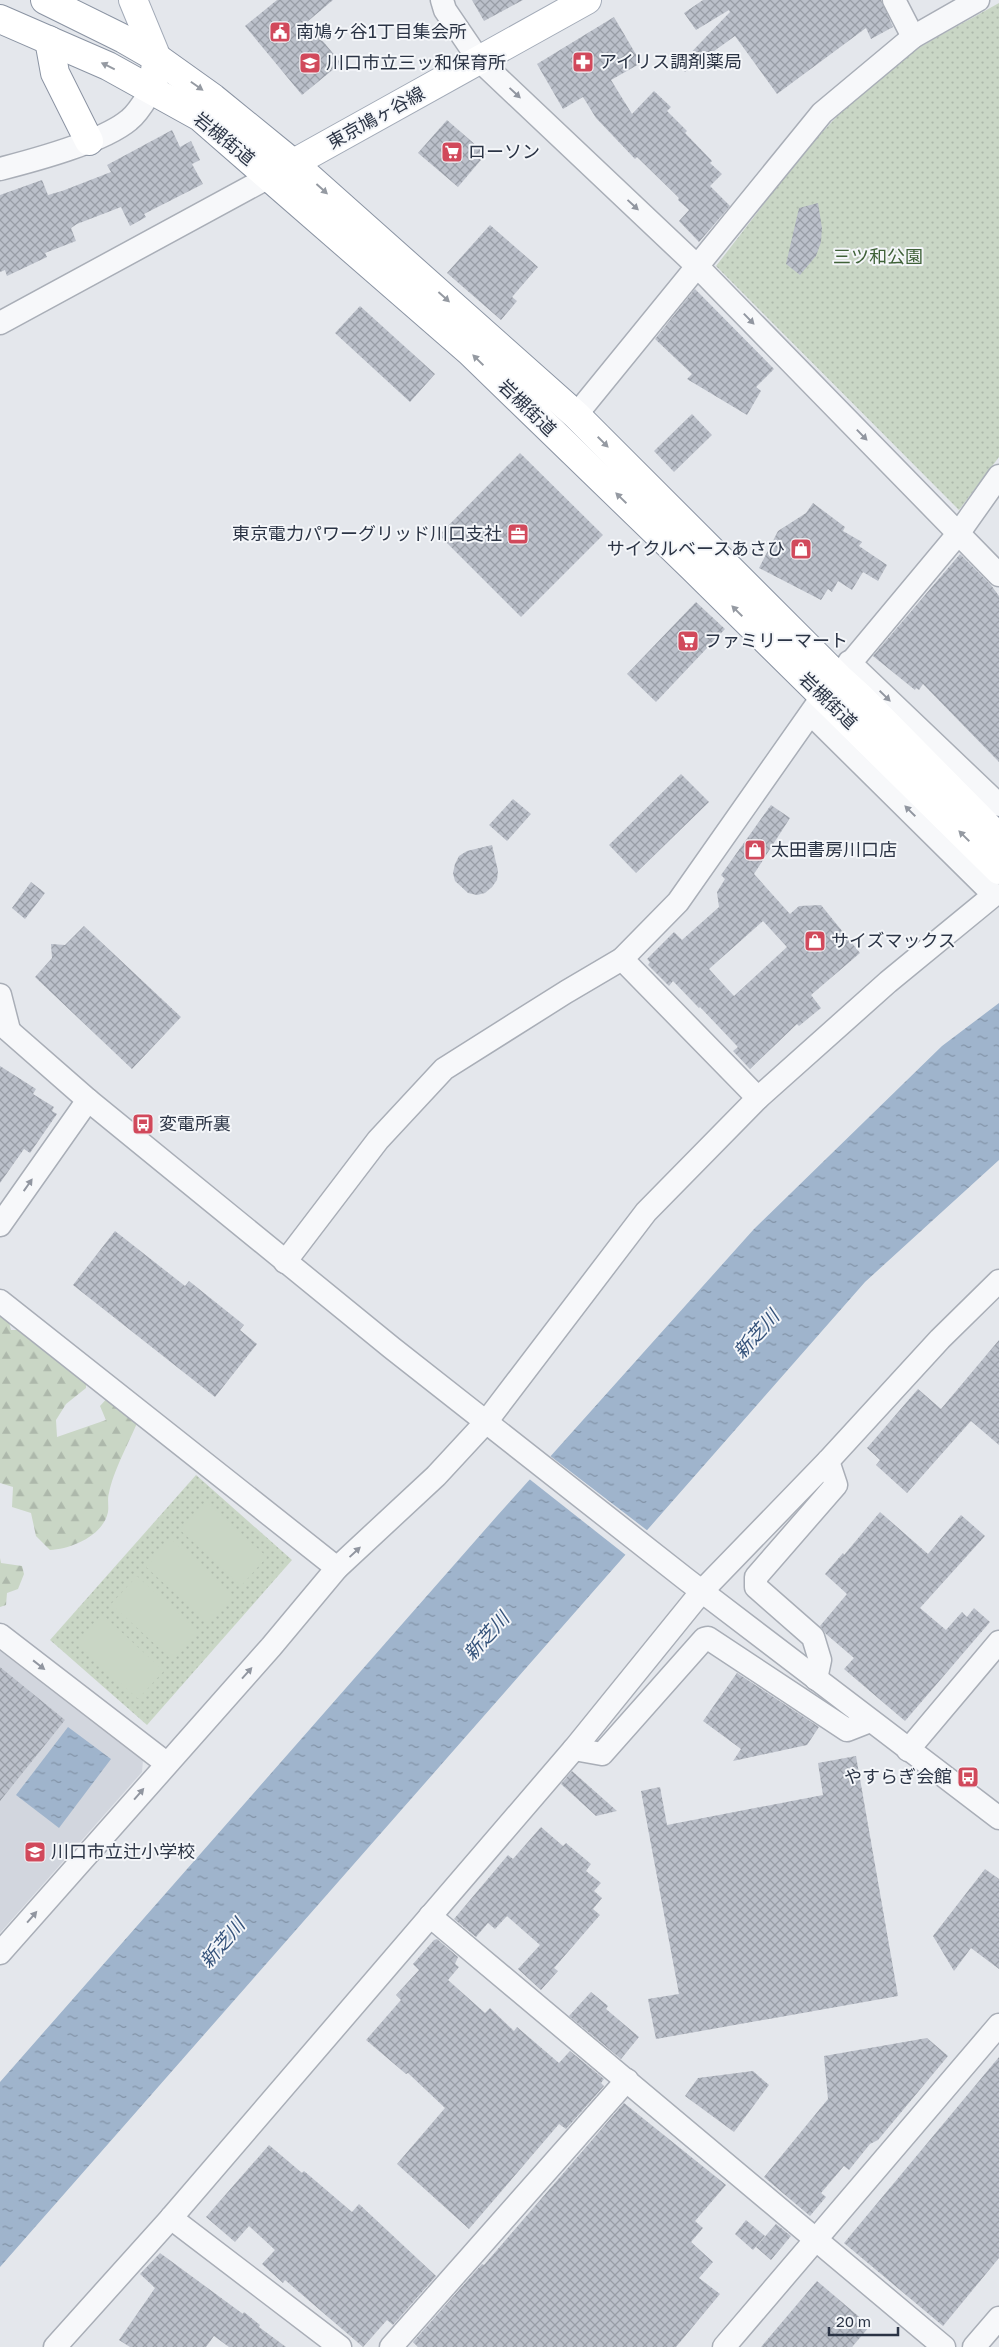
<svg xmlns="http://www.w3.org/2000/svg" width="999" height="2347" viewBox="0 0 999 2347" font-family="'Golos Text','Noto Sans JP',sans-serif">
  <style>
    .built { fill: #d2d6de }
    .forest { fill: url(#forest-firs) }
    .park { fill: url(#park-dots) }
    .pitch { fill: #c9d6c5 }
    .water { fill: url(#water-ripples) }
    .pier { fill: #e4e7ec }
    .building { fill: url(#building-cross-hatch); fill-rule: evenodd }
    .lines { fill: none; stroke-linecap: round; stroke-linejoin: round }
    .minor-casing { stroke: #a9aeb7; stroke-width: 25 }
    .major-casing { stroke: #a3abb8; stroke-width: 30 }
    .highway-casing { stroke: #8b94a3; stroke-width: 30 }
    .minor { stroke: #f7f8fa; stroke-width: 22 }
    .major { stroke: #fff; stroke-width: 28 }
    .highway { stroke: #fff; stroke-width: 28 }
    .oneway { fill: #959aa2 }
    .oneway2 { fill: #9196a0 }
    .labels { text-anchor: middle; stroke-width: 4; stroke-linejoin: round; paint-order: stroke }
    .poi-label { font-size: 18px; fill: #2b3445; stroke: #f4f6f9; text-anchor: start }
    .street-label { font-size: 18px; fill: #2b3445; stroke: #f4f6f9 }
    .park-label { font-size: 18px; fill: #3f6138; stroke: #f4f6f9 }
    .water-label { font-size: 19px; font-style: italic; fill: #34527a; stroke: #f4f6f9 }
  </style>
  <defs>
    <pattern id="forest-firs" width="22" height="20" patternUnits="userSpaceOnUse" patternTransform="scale(1.25)"><rect width="22" height="20" fill="#c9d6c5"/><path d="M5 1l3.5 6h-7zM16 11l3.5 6h-7z" fill="#adb8ab"/></pattern>
    <pattern id="park-dots" width="8" height="8" patternUnits="userSpaceOnUse" patternTransform="scale(1.25)"><rect width="8" height="8" fill="#c9d6c5"/><path d="M2 2h.1M6 6h.1" fill="none" stroke="#adb8ab" stroke-width="1.8" stroke-linecap="round"/></pattern>
    <pattern id="water-ripples" width="26" height="14" patternUnits="userSpaceOnUse" patternTransform="scale(1.25)"><rect width="26" height="14" fill="#9fb4cc"/><path d="M2 4q2-2 4 0t4 0M15 11q2-2 4 0t4 0" fill="none" stroke="#8293a7"/></pattern>
    <pattern id="building-cross-hatch" width="8" height="8" patternUnits="userSpaceOnUse" patternTransform="scale(1.25)"><rect width="8" height="8" fill="#bbc0ca"/><path d="M0 0l8 8M0 8l8-8" fill="none" stroke="#989da6"/></pattern>
  </defs>
  <rect width="100%" height="100%" fill="#e4e7ec"/>
  <path class="built" d="M0 1649 143 1760 142 1772 0 1933Z"/>
  <g class="forest">
    <path d="M0 1311 8 1318 11 1330H27L86 1377V1388L66 1404 56 1420 57 1437 106 1420 100 1406 110 1395 138 1421C129 1442 113 1472 109 1493 107 1499 109 1506 108 1512 103 1536 71 1549 50 1550L36 1536 31 1513 12 1507 13 1487 0 1483Z"/>
    <path d="M0 1558 1 1563 22 1566 24 1574 18 1589 7 1593 6 1605 0 1607Z"/>
  </g>
  <g class="park">
    <path d="M999 3V457L959 510 716 266C772 195 824 117 898 62 928 40 966 22 999 3Z"/>
    <path d="M196 1475 292 1560 147 1725 50 1640Z"/>
  </g>
  <g class="pitch">
    <path d="M206 1501 267 1557 241 1586 180 1530Z"/>
    <path d="M171 1539 233 1595 207 1623 146 1567Z"/>
    <path d="M137 1576 199 1632 173 1661 111 1604Z"/>
    <path d="M102 1614 164 1671 138 1699 76 1643Z"/>
  </g>
  <g class="water">
    <path d="M999 1003V1160L865 1282 0 2267V2082L497 1516 754 1229 942 1046Z"/>
    <path d="M68 1727 111 1759 59 1828 16 1795Z"/>
  </g>
  <path class="pier" d="M549 1455 648 1531 627 1556 528 1478Z"/>
  <g class="building">
    <path d="M277 0H333L307 22 341 63 302 95 245 26Z"/>
    <path d="M472 0H523L484 21Z"/>
    <path d="M703 0H881L893 27 871 39 866 28 777 94 735 36 685 72 679 65 730 12 729 10 696 30 684 13Z"/>
    <path d="M614 17 641 63 611 80 632 114 654 91 671 107 667 111 687 131 685 133 712 161 710 163 722 174 710 186 730 206 699 242 679 221 689 210 678 200 679 198 637 157 635 159 596 118 583 97 563 109 537 64Z"/>
    <path d="M447 120 486 154 458 187 418 153Z"/>
    <path d="M172 130 180 147 191 141 200 160 192 164 203 184 144 214 146 217 130 226 121 207 77 224 71 228 76 241 45 253 47 257 7 276 5 270 0 272V195L42 180 48 195 62 191 111 172 107 165Z"/>
    <path d="M818 203 822 228 821 242 816 256 800 275 786 264 799 208Z"/>
    <path d="M490 225 538 267 512 297 517 301 501 320 447 273Z"/>
    <path d="M695 289 774 369 756 387 761 391 747 415 687 379 692 374 655 339Z"/>
    <path d="M360 306 435 374 410 402 335 333Z"/>
    <path d="M692 414 712 435 674 472 654 451Z"/>
    <path d="M520 453 603 535 521 617 439 535Z"/>
    <path d="M813 503 845 527 843 531 862 542 859 546 887 565 878 581 863 572 852 590 838 581 832 592 828 589 821 600 759 568 778 531 806 513Z"/>
    <path d="M960 554 991 585 999 596V762L923 684 919 690 916 688 915 690 873 656Z"/>
    <path d="M696 602 725 629 656 702 627 674Z"/>
    <path d="M681 774 709 802 636 873 609 845Z"/>
    <path d="M513 799 531 814 507 841 489 825Z"/>
    <path d="M771 805 790 818 754 874 790 914 799 906 821 905 860 953 811 995 821 1008 799 1026 797 1024 750 1069 733 1051 738 1047 700 1007 699 1008 673 981 669 986 648 965 650 962 647 959 674 932 682 940 719 907 717 892 725 879 721 875ZM763 921 787 947 734 996 709 969Z"/>
    <path d="M492 845 498 871 497 880 492 887 485 893 477 895 468 893 455 881 453 873 455 864 459 856 467 851Z"/>
    <path d="M31 882 45 893 25 919 12 908Z"/>
    <path d="M84 926 181 1017 132 1069 35 977 52 958 51 944 65 945Z"/>
    <path d="M0 1066 36 1089 33 1094 54 1107 52 1111 57 1114 30 1153 24 1149 0 1183Z"/>
    <path d="M115 1231 185 1286 189 1281 244 1325 240 1330 257 1344 215 1397 73 1285Z"/>
    <path d="M999 1340V1445L971 1421 907 1493 876 1465 880 1460 867 1448 918 1389 941 1409Z"/>
    <path d="M880 1512 928 1554 961 1515 985 1536 920 1608 946 1630 962 1612 967 1617 974 1608 990 1622 905 1721 844 1669 854 1658 826 1634 820 1626 847 1594 825 1574 843 1553 844 1555Z"/>
    <path d="M0 1667 65 1720 0 1801Z"/>
    <path d="M737 1673 819 1727 807 1745 733 1761 741 1749 703 1721Z"/>
    <path d="M856 1756 898 1996 656 2039 648 1999 679 1994 641 1791 660 1787 667 1825 823 1795 818 1763Z"/>
    <path d="M572 1771 617 1811 596 1816 561 1784Z"/>
    <path d="M541 1827 563 1846 566 1843 591 1864 586 1871 601 1883 594 1891 602 1898 593 1909 600 1915 554 1968 558 1971 541 1990 518 1969 540 1945 507 1916 495 1929 488 1923 476 1937 454 1919 508 1855 513 1859Z"/>
    <path d="M985 1869 999 1879V1969L971 1948 954 1971 933 1936Z"/>
    <path d="M437 1939 458 1957 455 1964 459 1967 448 1980 485 2013 490 2008 514 2031 517 2027 559 2063 570 2051 604 2079 601 2083 604 2086 566 2129 559 2124 469 2229 397 2164 445 2108 408 2073 406 2074 366 2040 401 2000 396 1995 419 1970 413 1964 434 1940Z"/>
    <path d="M591 1992 608 2006 606 2009 639 2037 621 2059 569 2016Z"/>
    <path d="M927 2038 948 2056 878 2140 870 2144 849 2170 844 2166 821 2193 826 2197 810 2216 764 2177 828 2099 824 2056Z"/>
    <path d="M999 2057V2258L943 2326 844 2243Z"/>
    <path d="M753 2071 769 2085 734 2132 685 2096 698 2078Z"/>
    <path d="M624 2103 726 2185 695 2221 703 2228 691 2242 713 2262 699 2278 720 2294 676 2347H418L413 2342 482 2264 484 2265Z"/>
    <path d="M269 2145 302 2173 304 2171 352 2212 359 2204 436 2276 393 2325 387 2320 363 2347 285 2280 283 2283 262 2264 275 2250 249 2226 235 2242 206 2217Z"/>
    <path d="M746 2220 765 2236 753 2250 735 2234Z"/>
    <path d="M776 2224 791 2236 771 2260 756 2247Z"/>
    <path d="M160 2253 243 2314 244 2312 260 2325 259 2327 286 2347H229L214 2336 206 2347H130L119 2340 155 2288 140 2274Z"/>
    <path d="M817 2281 870 2326 852 2347H761Z"/>
  </g>
  <g class="lines">
    <g class="minor-casing">
      <g id="minor">
        <path d="M442 0 445 10 479 60 698 267 999 575"/>
        <path d="M894 0 913 37"/>
        <path d="M0 169C35 160 103 142 129 120 139 112 145 100 152 89"/>
        <path d="M0 323 269 177"/>
        <path d="M576 415 822 113 913 37 978 0"/>
        <path d="M849 662 999 805"/>
        <path d="M622 959 758 1098"/>
        <path d="M0 995 9 1030"/>
        <path d="M0 1023 88 1100 392 1348 687 1580 999 1818"/>
        <path d="M0 1225 88 1100"/>
        <path d="M285 1262 378 1140 444 1069 566 992 622 959 678 902 822 697 958 534 999 476"/>
        <path d="M0 1301 337 1568"/>
        <path d="M0 1635 166 1763"/>
        <path d="M816 1679 820 1660 813 1637 756 1587V1577L836 1485 828 1461"/>
        <path d="M574 1749 602 1754 704 1639 708 1638 847 1730 870 1721"/>
        <path d="M908 1750 999 1642"/>
        <path d="M430 1916 944 2347"/>
        <path d="M0 1953 271 1647 337 1568 436 1476 486 1422 646 1212 758 1098 888 982 994 895 811 714"/>
        <path d="M171 2218 340 2347"/>
        <path d="M55 2347 171 2218 574 1749 702 1591 828 1461 940 1339 999 1281"/>
        <path d="M391 2347 627 2080"/>
        <path d="M724 2347 999 2025"/>
        <path d="M974 2347 999 2318"/>
      </g>
    </g>
    <g class="major-casing">
      <g id="major">
        <path d="M133 0 157 58 152 89"/>
        <path d="M274 174 587 0"/>
      </g>
    </g>
    <g class="highway-casing">
      <g id="highway">
        <path d="M45 0 124 39 157 58 213 98 294 164 576 415 838 677 860 697 999 838"/>
        <path d="M0 19 108 66 200 117 470 352 693 568 999 870"/>
        <path d="M49 40 55 73 89 141"/>
      </g>
    </g>
    <use href="#minor" class="minor"/>
    <use href="#major" class="major"/>
    <use href="#highway" class="highway"/>
  </g>
  <defs><path id="oneway-solid" d="M-6-.8H1V-3.2L6.5 0L1 3.2V.8H-6Z" transform="scale(1.25)"/></defs>
  <g class="oneway">
    <use href="#oneway-solid" transform="translate(108 66) rotate(-154)"/>
    <use href="#oneway-solid" transform="translate(197 86) rotate(35)"/>
    <use href="#oneway-solid" transform="translate(322 189) rotate(42)"/>
    <use href="#oneway-solid" transform="translate(444 297) rotate(42)"/>
    <use href="#oneway-solid" transform="translate(478 360) rotate(-136)"/>
    <use href="#oneway-solid" transform="translate(603 442) rotate(45)"/>
    <use href="#oneway-solid" transform="translate(621 498) rotate(-136)"/>
    <use href="#oneway-solid" transform="translate(737 611) rotate(-135)"/>
    <use href="#oneway-solid" transform="translate(964 836) rotate(-135)"/>
  </g>
  <g class="oneway2">
    <use href="#oneway-solid" transform="translate(515 93) rotate(43)"/>
    <use href="#oneway-solid" transform="translate(633 205) rotate(43)"/>
    <use href="#oneway-solid" transform="translate(749 319) rotate(46)"/>
    <use href="#oneway-solid" transform="translate(862 435) rotate(46)"/>
    <use href="#oneway-solid" transform="translate(885 696) rotate(44)"/>
    <use href="#oneway-solid" transform="translate(910 811) rotate(-135)"/>
    <use href="#oneway-solid" transform="translate(28 1185) rotate(-55)"/>
    <use href="#oneway-solid" transform="translate(355 1552) rotate(-43)"/>
    <use href="#oneway-solid" transform="translate(39 1665) rotate(38)"/>
    <use href="#oneway-solid" transform="translate(247 1673) rotate(-48)"/>
    <use href="#oneway-solid" transform="translate(139 1794) rotate(-49)"/>
    <use href="#oneway-solid" transform="translate(32 1917) rotate(-49)"/>
  </g>
  <defs>
    <g id="civic-square" transform="scale(1.125)"><rect x="-9" y="-9" width="18" height="18" rx="4" fill="#d1495b" stroke="#f4f6f9"/><path d="M-.6-6.5H3V-4.5H.6V-3L4-1V1h2V6H-6V1h2V-1L-.6-3ZM-1.2 2.5V6h2.4V2.5Z" fill="#fff"/></g>
    <g id="pharmacy-square" transform="scale(1.125)"><rect x="-9" y="-9" width="18" height="18" rx="4" fill="#d1495b" stroke="#f4f6f9"/><path d="M-2-6h4v4h4v4h-4v4h-4v-4h-4v-4h4Z" fill="#fff"/></g>
    <g id="school-square" transform="scale(1.125)"><rect x="-9" y="-9" width="18" height="18" rx="4" fill="#d1495b" stroke="#f4f6f9"/><path d="M0-5L7-2L0 1L-7-2ZM-4 1L0 2.5L4 1V4Q0 6-4 4Z" fill="#fff"/></g>
    <g id="supermarket-square" transform="scale(1.125)"><rect x="-9" y="-9" width="18" height="18" rx="4" fill="#d1495b" stroke="#f4f6f9"/><path d="M-6-5.5h2.5l.6 2H6L4.5 2H-2.5L-4.4-4H-6ZM-1.5 3.2a1.3 1.3 0 1 0 .1 0ZM3 3.2a1.3 1.3 0 1 0 .1 0Z" fill="#fff"/></g>
    <g id="office-square" transform="scale(1.125)"><rect x="-9" y="-9" width="18" height="18" rx="4" fill="#d1495b" stroke="#f4f6f9"/><path d="M-6-3h4V-5.5h4V-3h4V5H-6ZM-1-4.5V-3h2v-1.5ZM-6 0V1H6V0Z" fill="#fff"/></g>
    <g id="shop-square" transform="scale(1.125)"><rect x="-9" y="-9" width="18" height="18" rx="4" fill="#d1495b" stroke="#f4f6f9"/><path d="M-5-2.5h2.3a2.7 3.5 0 0 1 5.4 0H5L5.5 6h-11ZM-1.5-2.5h3a1.5 2.3 0 0 0-3 0Z" fill="#fff"/></g>
    <g id="bus-square" transform="scale(1.125)"><rect x="-9" y="-9" width="18" height="18" rx="4" fill="#d1495b" stroke="#f4f6f9"/><path d="M-5-6H5V4H4V6H2V4H-2V6H-4V4H-5ZM-3.5-4V0h7V-4ZM-3.5 1.2v1.5H-2V1.2ZM2 1.2v1.5H3.5V1.2Z" fill="#fff"/></g>
  </defs>
  <g fill-rule="evenodd">
    <use href="#civic-square" x="280" y="32"/>
    <use href="#pharmacy-square" x="583" y="62"/>
    <use href="#school-square" x="310" y="63"/>
    <use href="#supermarket-square" x="452" y="152"/>
    <use href="#office-square" x="518" y="534"/>
    <use href="#shop-square" x="801" y="549"/>
    <use href="#supermarket-square" x="688" y="641"/>
    <use href="#shop-square" x="755" y="850"/>
    <use href="#shop-square" x="815" y="941"/>
    <use href="#bus-square" x="143" y="1124"/>
    <use href="#bus-square" x="968" y="1777"/>
    <use href="#school-square" x="35" y="1852"/>
  </g>
  <g class="labels">
    <g class="poi-label">
      <text x="296" y="38">南鳩ヶ谷1丁目集会所</text>
      <text x="599" y="68">アイリス調剤薬局</text>
      <text x="326" y="69">川口市立三ッ和保育所</text>
      <text x="468" y="158">ローソン</text>
      <text x="502" y="540" text-anchor="end">東京電力パワーグリッド川口支社</text>
      <text x="785" y="555" text-anchor="end">サイクルベースあさひ</text>
      <text x="704" y="647">ファミリーマート</text>
      <text x="771" y="856">太田書房川口店</text>
      <text x="831" y="947">サイズマックス</text>
      <text x="159" y="1130">変電所裏</text>
      <text x="952" y="1783" text-anchor="end">やすらぎ会館</text>
      <text x="51" y="1858">川口市立辻小学校</text>
    </g>
    <g class="street-label">
      <text transform="translate(376 118) rotate(-29)" y="6">東京鳩ヶ谷線</text>
      <text transform="translate(224 139) rotate(39)" y="6">岩槻街道</text>
      <text transform="translate(527 408) rotate(44)" y="6">岩槻街道</text>
      <text transform="translate(828 701) rotate(44)" y="6">岩槻街道</text>
    </g>
    <g class="park-label">
      <text x="878" y="263">三ツ和公園</text>
    </g>
    <g class="water-label">
      <text transform="translate(756 1334) rotate(-48)" y="7">新芝川</text>
      <text transform="translate(486 1636) rotate(-48)" y="7">新芝川</text>
      <text transform="translate(222 1943) rotate(-50)" y="7">新芝川</text>
    </g>
  </g>
  <path d="M829 2327v8h69v-8" fill="none" stroke="#2b3445" stroke-width="2.5"/>
  <text x="836" y="2327" font-size="15" fill="#2b3445" stroke="#f4f6f9" stroke-width="4" paint-order="stroke">20 m</text>
</svg>
